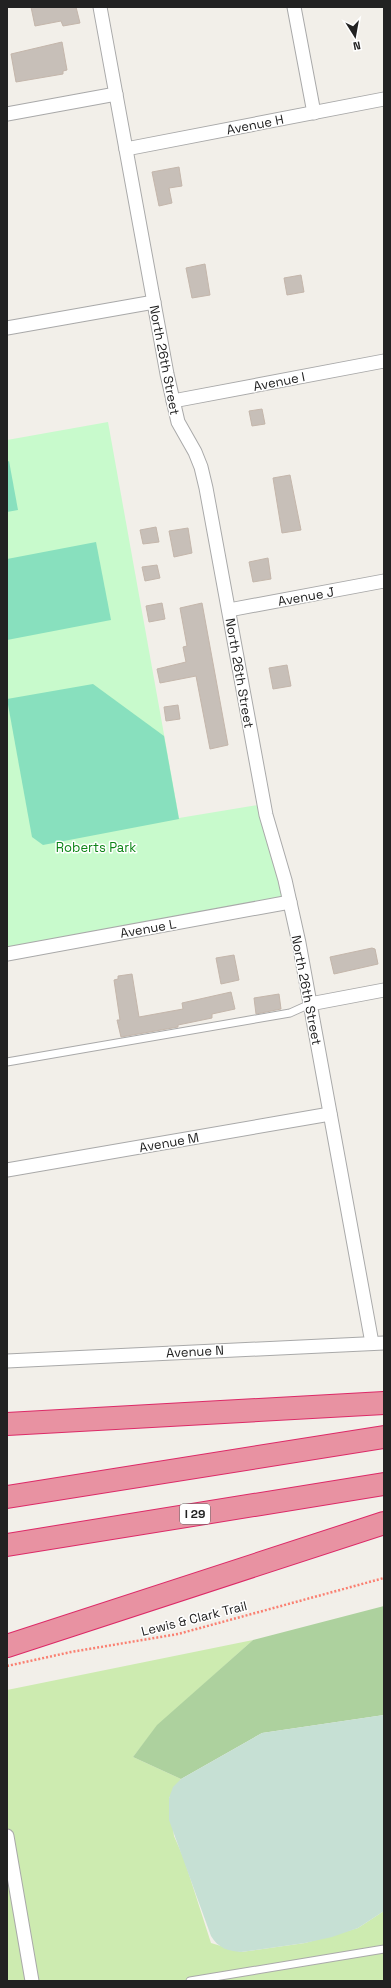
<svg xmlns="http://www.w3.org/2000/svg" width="391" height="1988" viewBox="0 0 391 1988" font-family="'Space Grotesk',sans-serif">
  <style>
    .grass { fill: #cdebb0 }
    .forest { fill: #add19e }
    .wetland { fill: #c6e0d4 }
    .park { fill: #c8facc }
    .pitch { fill: #88e0be }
    .building { fill: #c7bfb8; stroke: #c4b6ab }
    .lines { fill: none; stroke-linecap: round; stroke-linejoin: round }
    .lane-casing { stroke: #a9a9a9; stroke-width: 9 }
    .street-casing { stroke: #a9a9a9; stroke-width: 15 }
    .highway-casing { stroke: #dc2a67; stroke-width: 24 }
    .path { stroke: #fa8072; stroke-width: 2.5; stroke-dasharray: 2 2; stroke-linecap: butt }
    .lane { stroke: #fff; stroke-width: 7 }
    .street { stroke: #fff; stroke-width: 13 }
    .highway { stroke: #e892a2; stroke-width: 22 }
    .labels { text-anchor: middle; stroke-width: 3; stroke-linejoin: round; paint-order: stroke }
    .shield { fill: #fff; stroke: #646464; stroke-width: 1 }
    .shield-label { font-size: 12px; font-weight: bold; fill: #222 }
    .street-label { font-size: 13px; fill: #222; stroke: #fff }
    .park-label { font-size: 13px; fill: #0c8416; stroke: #fff }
  </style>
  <rect width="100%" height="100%" fill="#f2efe9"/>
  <path class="grass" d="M253 1640 158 1725 133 1757 181 1779 169 1798 174 1836 184 1859 211 1943 241 1952 305 1943 358 1928 384 1911V1981H7V1690Z"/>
  <path class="forest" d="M384 1606V1715L262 1733 181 1779 133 1757 157 1725 253 1640Z"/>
  <path class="wetland" d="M384 1715V1911L358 1928 332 1937 305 1943 241 1952C228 1951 218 1948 211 1936L169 1820V1798L173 1787 181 1779 262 1733Z"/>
  <path class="park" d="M108 422 179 818 264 804 290 902 7 954V440Z"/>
  <g class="pitch">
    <path d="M9 461 18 510 7 512V462Z"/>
    <path d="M96 542 111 620 7 640V559Z"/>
    <path d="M93 684 164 736 179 819 43 845 32 837 7 699Z"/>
  </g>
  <g class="building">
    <path d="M31 7H76L80 23 63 26 61 21 35 26Z"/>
    <path d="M62 42 67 70 63 71V74L16 82 11 54Z"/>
    <path d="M179 167 182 186 169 188 172 203 159 206 152 172Z"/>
    <path d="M205 264 210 295 192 298 186 268Z"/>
    <path d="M301 275 304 292 287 295 284 278Z"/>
    <path d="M262 409 265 424 252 426 249 411Z"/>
    <path d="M290 475 301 530 282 533 273 478Z"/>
    <path d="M156 527 159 542 143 544 140 530Z"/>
    <path d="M188 528 192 553 174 557 169 531Z"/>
    <path d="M268 558 271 579 253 582 249 562Z"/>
    <path d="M157 565 160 578 145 581 142 567Z"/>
    <path d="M162 603 165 619 149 622 146 606Z"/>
    <path d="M202 603 228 745 210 749 196 676 160 683 157 669 186 662 183 647 187 646 180 608Z"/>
    <path d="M287 665 291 686 273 689 269 668Z"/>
    <path d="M178 705 180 719 166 721 164 707Z"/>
    <path d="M372 948 375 949 378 964 334 974 330 957Z"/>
    <path d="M234 955 239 980 221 984 216 958Z"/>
    <path d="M132 974 139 1017 183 1009 182 1003 231 992 235 1009 212 1014V1018L178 1025V1027L121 1037 117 1020H120L114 980 118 979V976Z"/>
    <path d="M279 994 281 1009 256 1014 254 998Z"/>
  </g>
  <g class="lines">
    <g class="lane-casing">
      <g id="lane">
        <path d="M7 1062 290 1013 310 1004"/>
        <path d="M190 1981 384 1949"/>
      </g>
    </g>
    <g class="street-casing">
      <g id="street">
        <path d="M100 7 167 374 178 422 195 452 201 467 206 488 266 815 285 880 299 943 372 1343"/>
        <path d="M294 7 314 113"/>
        <path d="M7 114 116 94"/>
        <path d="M126 149 384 99"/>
        <path d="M7 328 154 302"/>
        <path d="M173 401 384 361"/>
        <path d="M229 610 384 581"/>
        <path d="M7 954 290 902"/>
        <path d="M310 1004 384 990"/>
        <path d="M7 1170 330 1114"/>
        <path d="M7 1361 384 1343"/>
        <path d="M7 1836 32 1981"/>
      </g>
    </g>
    <g class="highway-casing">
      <g id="highway">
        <path d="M7 1424 384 1403"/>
        <path d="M7 1497 384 1437"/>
        <path d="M7 1545 384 1484"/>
        <path d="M7 1646 384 1523"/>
      </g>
    </g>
    <path class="path" d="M7 1666 71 1652 178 1634 384 1578"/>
    <use href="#lane" class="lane"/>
    <use href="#street" class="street"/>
    <use href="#highway" class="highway"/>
  </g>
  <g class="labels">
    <rect class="shield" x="180" y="1504" width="30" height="20" rx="3"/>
    <g class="shield-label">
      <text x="195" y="1518">I 29</text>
    </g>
    <g class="street-label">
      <text transform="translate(255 124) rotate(-11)" y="5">Avenue H</text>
      <text transform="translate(165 360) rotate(79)" y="5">North 26th Street</text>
      <text transform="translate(279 381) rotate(-11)" y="5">Avenue I</text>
      <text transform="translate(306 596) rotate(-10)" y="5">Avenue J</text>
      <text transform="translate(240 673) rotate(80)" y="5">North 26th Street</text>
      <text transform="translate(148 928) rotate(-10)" y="5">Avenue L</text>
      <text transform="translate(307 990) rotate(79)" y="5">North 26th Street</text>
      <text transform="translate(169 1142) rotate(-10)" y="5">Avenue M</text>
      <text transform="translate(195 1351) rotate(-3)" y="5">Avenue N</text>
      <text transform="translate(194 1618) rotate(-14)" y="5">Lewis &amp; Clark Trail</text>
    </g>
    <g class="park-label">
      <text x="96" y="852">Roberts Park</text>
    </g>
  </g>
  <rect width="391" height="1988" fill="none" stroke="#222222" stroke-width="16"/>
  <g transform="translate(355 36) rotate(169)" stroke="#ffffff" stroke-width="3" paint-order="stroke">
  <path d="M0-3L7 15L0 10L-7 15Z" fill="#222222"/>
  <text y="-6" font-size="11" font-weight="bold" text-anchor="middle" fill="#222222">N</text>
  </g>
</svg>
